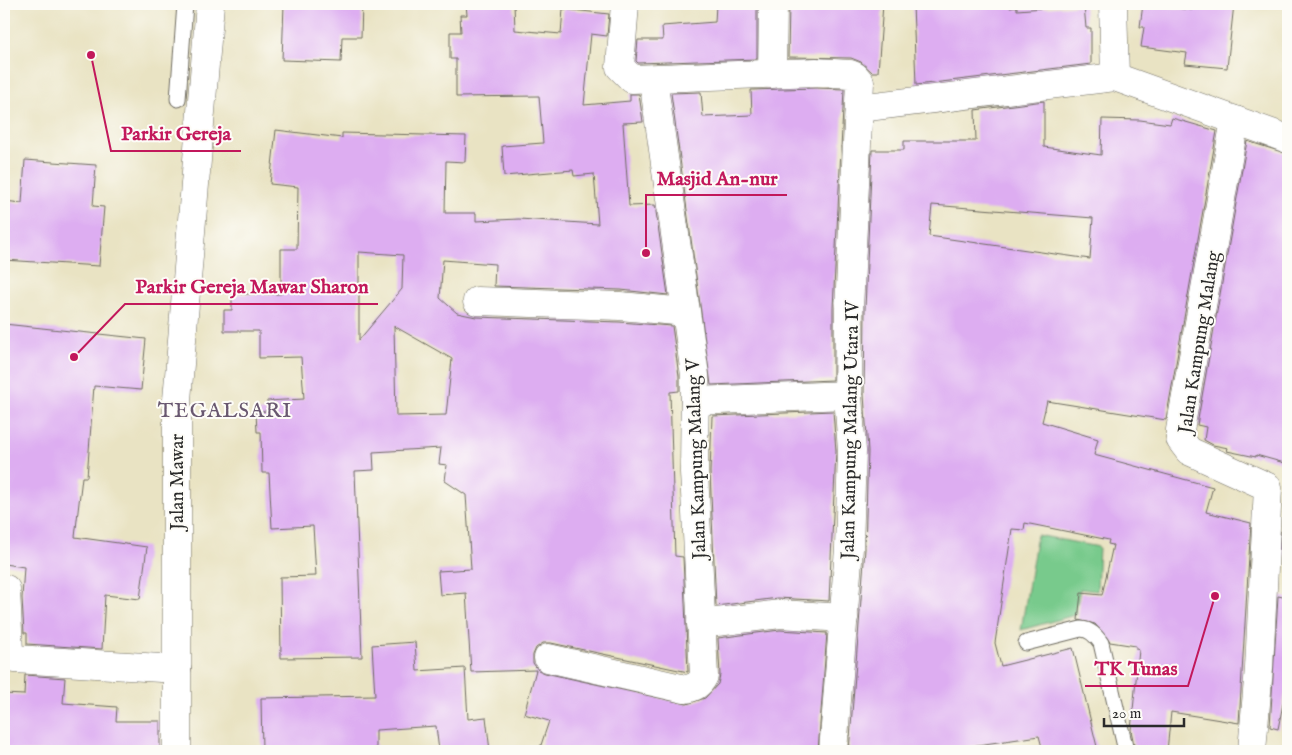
<svg xmlns="http://www.w3.org/2000/svg" width="1292" height="755" viewBox="0 0 1292 755" font-family="'IM FELL English',serif">
  <style>
    .green { fill: #78ca8c; stroke: #527a5c }
    .building { fill: #ddadf1; fill-rule: evenodd }
    .lines { fill: none; stroke-linecap: round; stroke-linejoin: round }
    .lane-casing { stroke: #6e6b60; stroke-width: 17 }
    .street-casing { stroke: #6e6b60; stroke-width: 29 }
    .lane { stroke: #fff; stroke-width: 15 }
    .street { stroke: #fff; stroke-width: 28 }
    .labels { text-anchor: middle; stroke-width: 4; stroke-linejoin: round; paint-order: stroke }
    .street-label { font-size: 19px; fill: #2b2b2b; stroke: #fdfcf7 }
    .quarter-label { font-size: 21px; letter-spacing: 1px; fill: #695870; stroke: #fdfcf7 }
    .leader { fill: none; stroke: #c2185b; stroke-width: 2 }
    .callout-dot { fill: #c2185b; stroke: #fdfcf7; stroke-width: 2 }
    .callout-label { font-size: 20px; text-anchor: middle; font-weight: bold; fill: #c2185b; stroke: #fdfcf7; stroke-width: 4; stroke-linejoin: round; paint-order: stroke }
  </style>
  <rect width="100%" height="100%" fill="#fdfcf7"/>
  <filter id="ink" filterUnits="userSpaceOnUse"><feTurbulence type="fractalNoise" baseFrequency=".02" numOctaves="2"/><feDisplacementMap in="SourceGraphic" scale="10" xChannelSelector="R" yChannelSelector="G"/><feConvolveMatrix kernelMatrix="1 2 1 2 8 2 1 2 1" color-interpolation-filters="sRGB"/></filter>
  <filter id="wash" filterUnits="userSpaceOnUse"><feTurbulence type="fractalNoise" baseFrequency=".0096" numOctaves="4" result="noise"/><feDisplacementMap in="SourceGraphic" scale="20" xChannelSelector="R" yChannelSelector="G"/><feGaussianBlur stdDeviation="1.12" result="paint"/><feColorMatrix in="noise" values="0 0 0 0 0 0 0 0 0 0 0 0 0 0 0 0 0 1.4 0 .05"/><feComposite in="paint" operator="in"/></filter>
  <g filter="url(#wash)">
    <rect width="100%" height="100%" fill="#e9e3c3"/>
    <path class="green" d="M1037 535 1099 547 1097 591 1080 589 1075 615 1021 630Z"/>
    <g id="blocks">
      <g class="building">
        <path d="M284 4H362L361 37H342L341 62 282 60Z"/>
        <path d="M466 4H514L515 30 561 34 563 9 609 14 607 36 591 34 584 105 630 101V94H639L643 122 623 123 629 206 655 205 668 295 621 290 494 286 495 264 443 260 440 298 457 313 476 317 619 322 672 326 679 376V391L670 392 675 556 683 557 688 672 551 643H543L536 648 533 655V663L538 670 545 673 687 704 705 698 718 684 720 675 718 638 780 630 827 633 818 751H539L549 721 524 714 536 670 471 672 466 593 440 595 438 571 471 569 466 495 445 481 447 465 439 464 441 448 373 452 374 470 355 471 362 657 281 658 280 577 316 576 313 526 272 528 269 473H262L261 432H257L256 412 267 411V401L304 399 301 357 259 358V331H224V310H232V294H281V249H297L298 187 270 184 276 130 342 138V133L466 136 465 162 446 161 445 213H476V221L519 219 598 224 594 174 574 176 573 170 504 176 502 146 543 143 539 96 456 97V59H450V32H461L460 15H467ZM359 252 403 255 402 289 359 340ZM394 326 452 359 446 415 396 416Z"/>
        <path d="M716 4H757V59L638 63 636 61 638 40H663L662 26 715 22Z"/>
        <path d="M789 4H883L878 72H872L861 62 851 58 788 57Z"/>
        <path d="M913 4H1009L1010 8 1017 7V10L1084 5 1086 28H1091V64L916 85Z"/>
        <path d="M1143 4 1192 10 1193 4H1234L1227 68 1185 64 1187 53 1141 47 1144 27H1140Z"/>
        <path d="M816 88 844 89 833 308V380L711 385 671 93 701 92 703 117 752 115 751 90Z"/>
        <path d="M1044 101V147L1101 155 1102 119 1140 120 1170 124 1172 118 1217 131 1166 420 1047 401 1042 422 1098 439 1094 455 1213 487 1206 512 1251 523 1239 723 1171 712 1167 751 1135 750 1131 730 1139 650 1136 649V646L1110 642 1095 624 1078 620 1081 593 1102 595 1113 545 1108 544 1109 540 1025 523 1024 530 1012 529 995 643 1001 666 1073 648 1098 751H1043L1039 736 937 751H849L865 549 868 451 864 395 865 309 872 150H904V141H976L975 110ZM932 205 1093 218 1090 259 929 236Z"/>
        <path d="M1247 141 1288 154V464L1256 455V457L1227 451 1228 448 1213 445 1204 440 1206 427 1197 425Z"/>
        <path d="M25 160 96 165 93 206 104 207 99 266 4 260V201L22 203Z"/>
        <path d="M4 324 146 339 141 390 94 386 87 477H82L75 537 147 547 140 599 105 595 102 649 27 644V633H24L22 598 24 567 4 564Z"/>
        <path d="M833 411 836 451 829 601 778 598 716 606 710 472 712 416Z"/>
        <path d="M1281 531 1288 533V556L1280 554Z"/>
        <path d="M1278 596 1288 598V679L1278 729 1270 727Z"/>
        <path d="M415 642 417 671 465 668 468 719 486 717 490 751H439L436 726 376 730V751H262L261 698 375 696 372 645Z"/>
        <path d="M25 675 65 678 63 703 117 707 116 721H160V751H4V694L24 695Z"/>
      </g>
    </g>
  </g>
  <g filter="url(#ink)">
    <use href="#blocks" fill-opacity="0" stroke="#6e6b60" stroke-width="1"/>
    <g class="lines">
      <g class="lane-casing">
        <g id="lane">
          <path d="M178 99 185 4"/>
          <path d="M1026 643 1081 629C1090 629 1096 636 1101 643L1126 751"/>
        </g>
      </g>
      <g class="street-casing">
        <g id="street">
          <path d="M625 4 620 67 632 79 816 72 850 74 855 76 860 82 849 309 848 395 852 451 849 548 833 751"/>
          <path d="M1113 4 1115 77"/>
          <path d="M772 74 773 4"/>
          <path d="M859 108 1115 77 1288 139"/>
          <path d="M1235 120 1180 430V439L1189 451 1268 487 1259 668 1252 751"/>
          <path d="M477 301 620 306 686 312"/>
          <path d="M695 401 848 395"/>
          <path d="M6 589 9 652 15 659 177 669"/>
          <path d="M701 624 780 614 844 618"/>
          <path d="M548 658 685 689C695 688 700 684 704 676L694 472 695 375 653 79"/>
          <path d="M177 751V400L210 4"/>
        </g>
      </g>
      <use href="#lane" class="lane"/>
      <use href="#street" class="street"/>
    </g>
  </g>
  <g class="labels">
    <g class="street-label">
      <text transform="translate(1198 342) rotate(-81)" y="7">Jalan Kampung Malang</text>
      <text transform="translate(849 430) rotate(-89)" y="7">Jalan Kampung Malang Utara IV</text>
      <text transform="translate(695 459) rotate(-92)" y="7">Jalan Kampung Malang V</text>
      <text transform="translate(176 482) rotate(-90)" y="7">Jalan Mawar</text>
    </g>
    <g class="quarter-label">
      <text x="225" y="417">TEGALSARI</text>
    </g>
  </g>
  <path class="leader" d="M91 55L111 151H241M646 253L646 195H787M74 357L125 304H378M1215 596L1188 686H1085"/>
  <g class="callout-dot">
    <circle cx="91" cy="55" r="5"/>
    <circle cx="646" cy="253" r="5"/>
    <circle cx="74" cy="357" r="5"/>
    <circle cx="1215" cy="596" r="5"/>
  </g>
  <g class="callout-label">
    <text x="176" y="140">Parkir Gereja</text>
    <text x="717" y="185">Masjid An-nur</text>
    <text x="252" y="293">Parkir Gereja Mawar Sharon</text>
    <text x="1136" y="675">TK Tunas</text>
  </g>
  <rect width="1292" height="755" fill="none" stroke="#fdfcf7" stroke-width="20"/>
  <path d="M1104 718v8h80v-8" fill="none" stroke="#2b2b2b" stroke-width="2.5"/>
  <text x="1112" y="718" font-size="15" fill="#2b2b2b" stroke="#fdfcf7" stroke-width="4" paint-order="stroke">20 m</text>
</svg>
